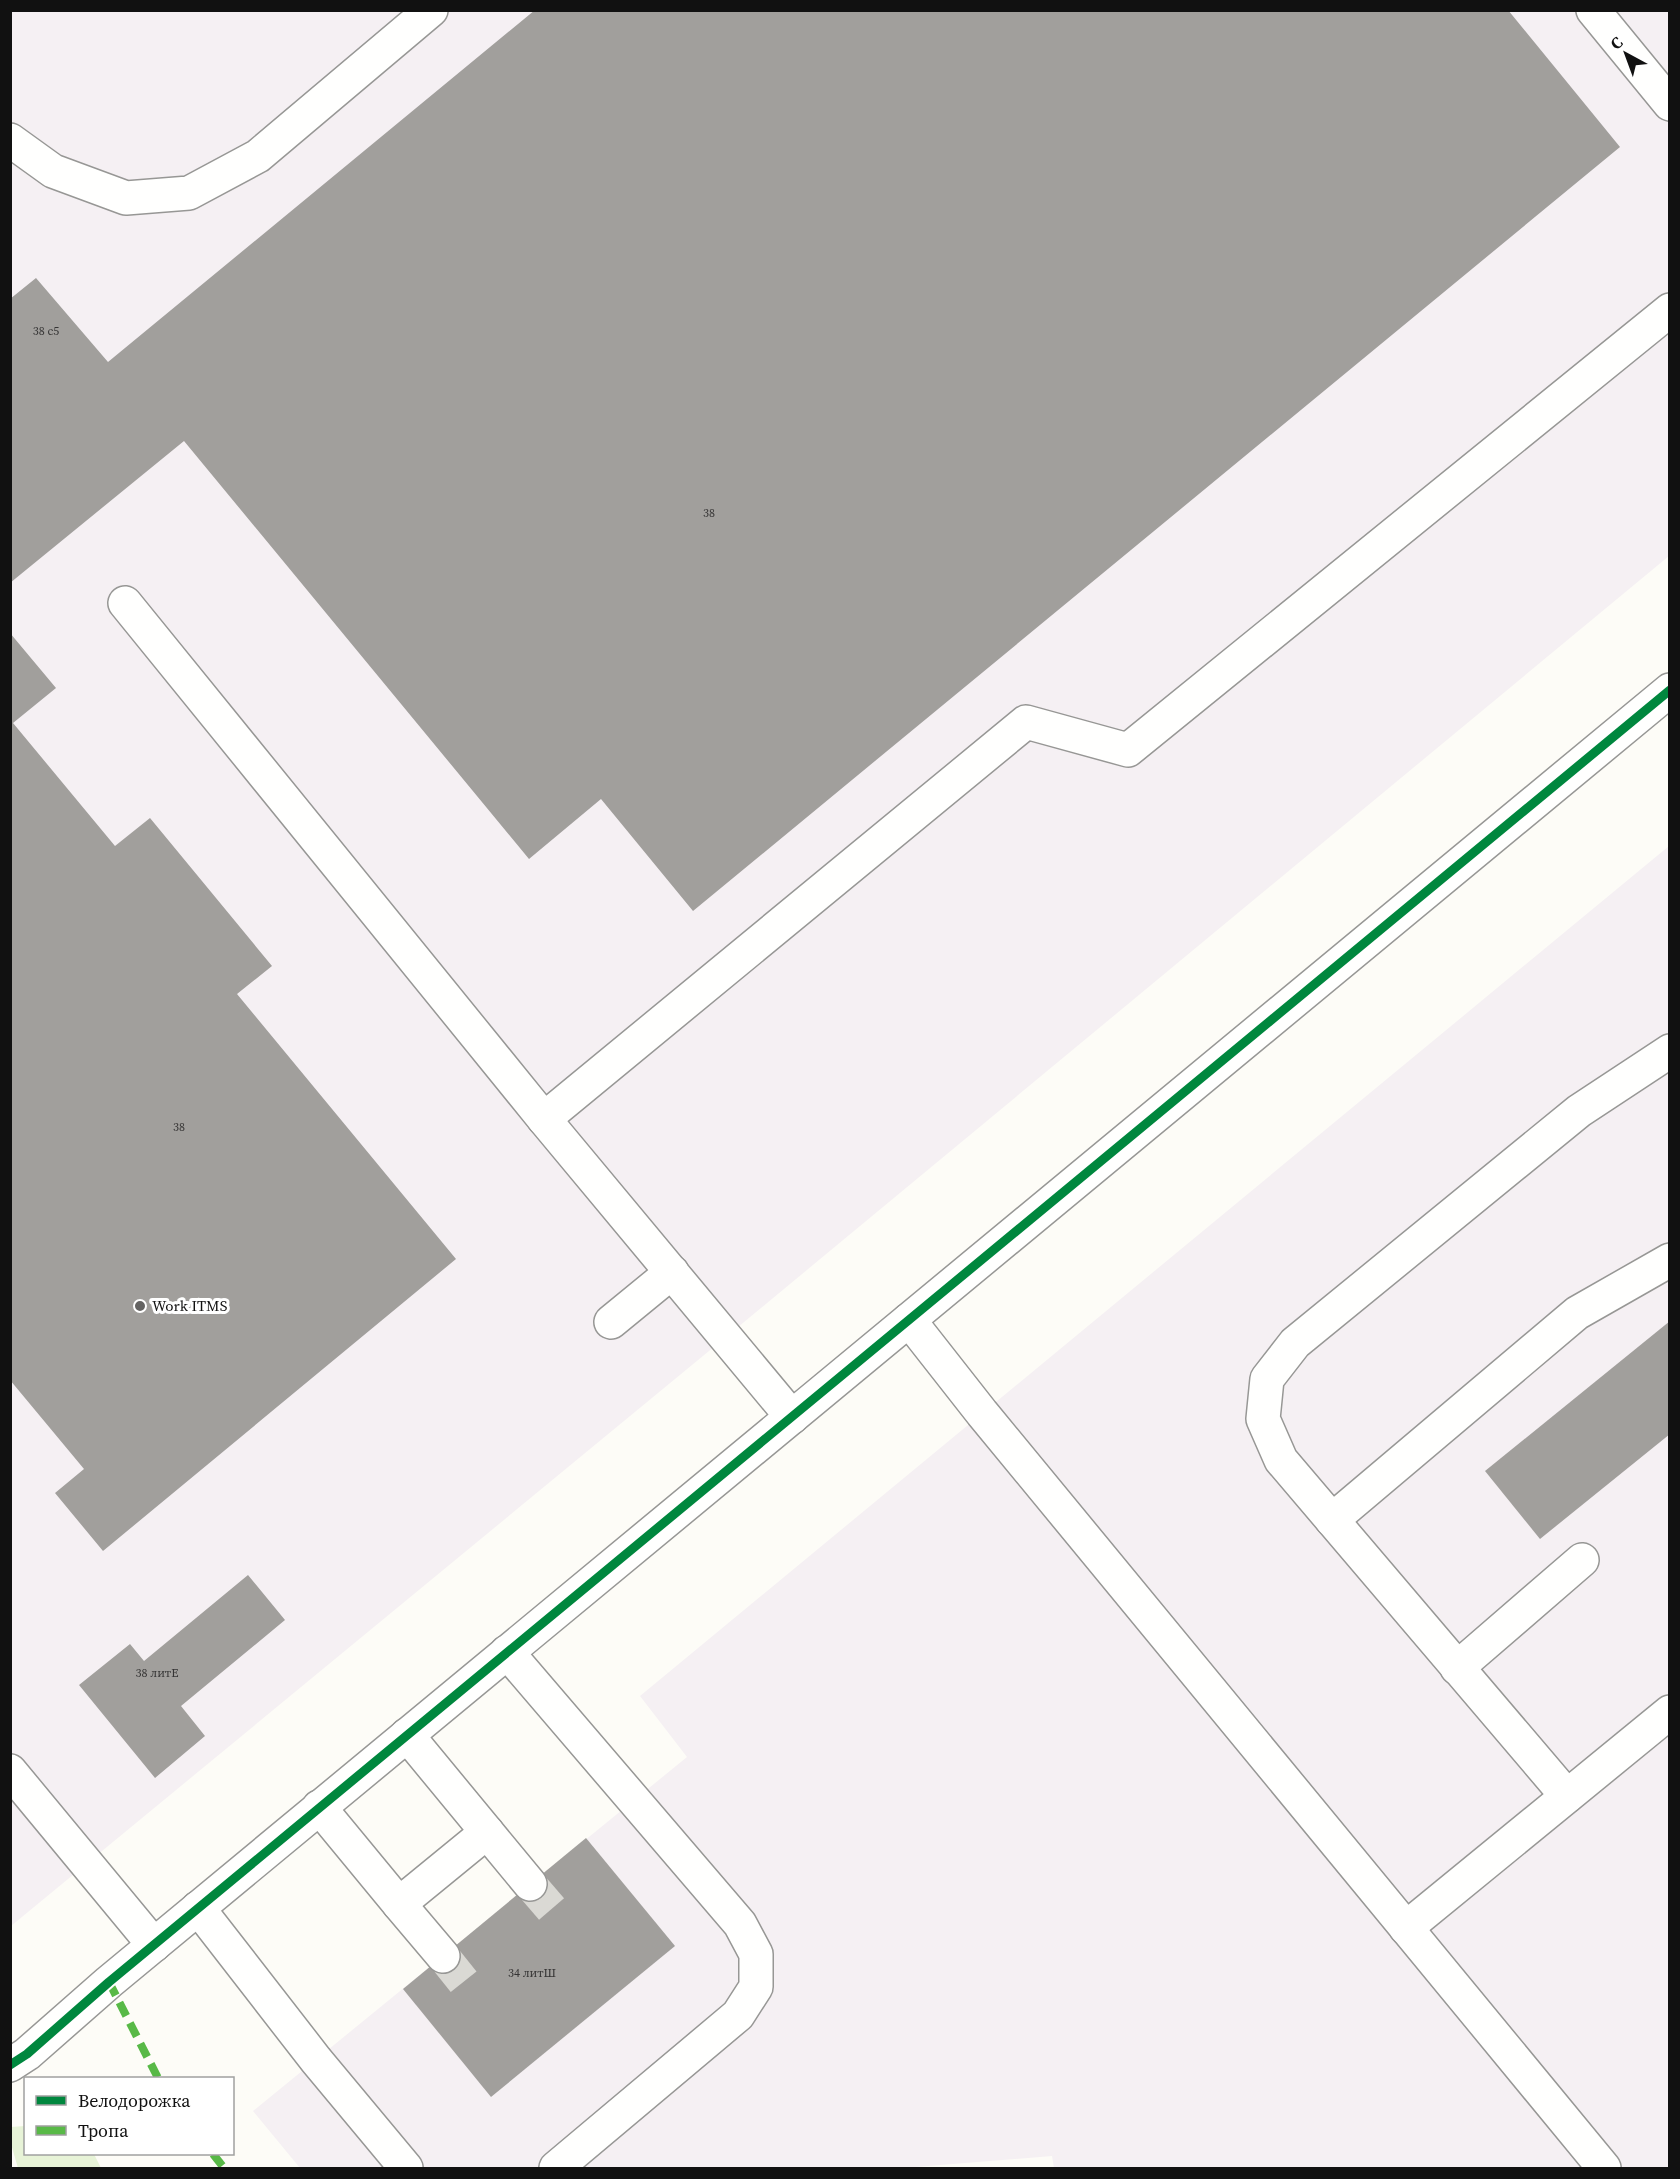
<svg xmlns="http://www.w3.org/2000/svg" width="1680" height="2179" viewBox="0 0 1680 2179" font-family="'Source Serif 4',serif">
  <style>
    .industrial { fill: #f5f0f3 }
    .green { fill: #e7f3d7 }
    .building { fill: #a19f9c }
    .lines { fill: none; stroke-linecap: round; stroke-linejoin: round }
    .minor-tunnel { stroke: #dad9d4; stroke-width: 33; stroke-dasharray: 33 16; stroke-linecap: butt }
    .minor-casing { stroke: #979795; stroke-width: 36 }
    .minor { stroke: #fffffe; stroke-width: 33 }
    .quiet { stroke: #58b947; stroke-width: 8; stroke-dasharray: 15 8; stroke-linecap: butt }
    .cycleway-casing { stroke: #fff; stroke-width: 13 }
    .cycleway { stroke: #00873e; stroke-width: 9 }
    .poi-dot { fill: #646362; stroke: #fff; stroke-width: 2 }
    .labels { text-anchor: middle; stroke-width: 6; stroke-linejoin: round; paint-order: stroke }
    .number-label { font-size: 12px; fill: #353434 }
    .poi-label { font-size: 15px; fill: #111; stroke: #fff; text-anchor: start }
  </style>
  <rect width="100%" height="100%" fill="#fdfcf7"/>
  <g class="industrial">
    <path d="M11 11H1669V556L726 1337 11 1926Z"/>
    <path d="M1669 846V2168H1054L1052 2156 903 2168H300L253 2111 687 1757 640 1696Z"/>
  </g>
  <path class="green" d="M25 2126 26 2154H94L101 2168H18L11 2144V2127Z"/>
  <g class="building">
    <path d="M535 10H1508L1620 147 693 911 601 799 529 859 184 441 10 583V299L36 278 108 362Z"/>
    <path d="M10 633 56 688 13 723 115 846 150 818 272 966 237 994 456 1259 103 1551 55 1493 84 1469 10 1380Z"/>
    <path d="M1670 1321V1434L1540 1539 1485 1471Z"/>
    <path d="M248 1575 285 1620 181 1706 205 1736 155 1778 79 1685 130 1644 144 1661Z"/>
    <path d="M586 1838 675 1946 491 2097 403 1989Z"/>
  </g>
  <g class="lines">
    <g class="minor-tunnel">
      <path d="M530 1884 555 1913"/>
      <path d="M443 1956 467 1986"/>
    </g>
    <g class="minor-casing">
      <g id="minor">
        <path d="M1593 10 1670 104"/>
        <path d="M10 140 53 171 126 198 189 193 258 156 431 10"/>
        <path d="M125 603 544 1119 792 1417"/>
        <path d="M544 1119 1026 722 1128 750 1670 310"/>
        <path d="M909 1320 982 1413 1604 2168"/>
        <path d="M611 1322 672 1272"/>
        <path d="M1332 1520 1577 1313 1670 1260"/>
        <path d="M507 1652 740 1924 756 1954V1987L738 2015 556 2168"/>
        <path d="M1457 1668 1582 1560"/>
        <path d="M10 1771 154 1945"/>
        <path d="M1567 1796 1281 1460 1263 1419 1267 1379 1295 1343 1579 1111 1670 1051"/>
        <path d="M319 1807 399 1904 487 1832 407 1735"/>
        <path d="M487 1832 530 1884"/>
        <path d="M399 1904 443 1956"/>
        <path d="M198 1908 316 2060 406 2168"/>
        <path d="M1406 1928 1670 1712"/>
        <path d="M10 2065 27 2054 109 1982 1670 690"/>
      </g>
    </g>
    <use href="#minor" class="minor"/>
    <g class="quiet">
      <path d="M109 1982 158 2078"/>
      <path d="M213 2154 224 2168"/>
    </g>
    <g class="cycleway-casing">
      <path id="cycleway" d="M10 2065 27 2054 109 1982 1670 690"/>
    </g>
    <use href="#cycleway" class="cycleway"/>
  </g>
  <circle class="poi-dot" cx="140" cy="1306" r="6"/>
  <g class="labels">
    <g class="number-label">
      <text x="46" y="335">38 с5</text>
      <text x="709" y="517">38</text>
      <text x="179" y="1131">38</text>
      <text x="157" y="1677">38 литЕ</text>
      <text x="532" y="1977">34 литШ</text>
    </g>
    <g class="poi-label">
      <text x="152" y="1311">Work ITMS</text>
    </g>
  </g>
  <rect width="1680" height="2179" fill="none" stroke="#111111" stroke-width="24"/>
  <rect x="24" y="2077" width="210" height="78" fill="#ffffff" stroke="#a0a0a0" stroke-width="1.5"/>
  <rect x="36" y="2096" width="30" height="9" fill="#00873e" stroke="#a0a0a0" stroke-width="1.5"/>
  <text x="78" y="2107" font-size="18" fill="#111111">Велодорожка</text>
  <rect x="36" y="2126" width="30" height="9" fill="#58b947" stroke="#a0a0a0" stroke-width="1.5"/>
  <text x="78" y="2137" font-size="18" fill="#111111">Тропа</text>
  <g transform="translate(1626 54) rotate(319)" stroke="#ffffff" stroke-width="4.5" paint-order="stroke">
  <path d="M0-4.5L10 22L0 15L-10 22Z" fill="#111111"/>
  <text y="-9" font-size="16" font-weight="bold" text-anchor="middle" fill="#111111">С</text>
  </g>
</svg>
